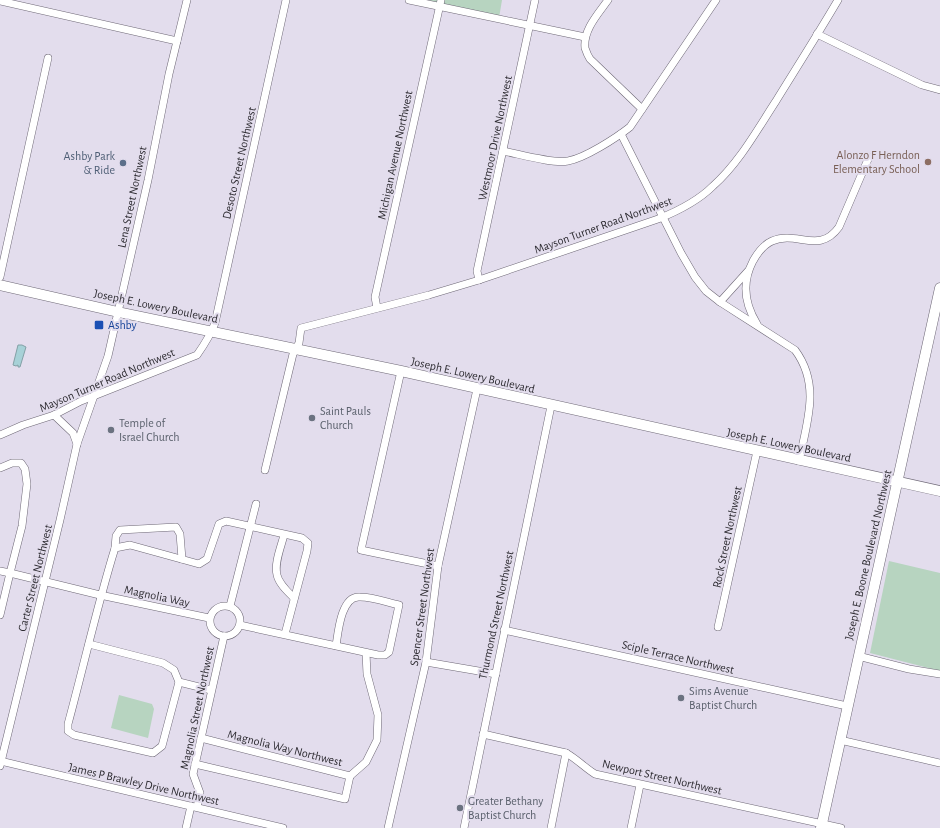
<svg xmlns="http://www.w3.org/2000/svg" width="940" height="828" viewBox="0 0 940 828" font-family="'Alegreya Sans',sans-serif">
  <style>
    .green { fill: #b7d4c0 }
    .water { fill: #a7d1d7; stroke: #83a0a6 }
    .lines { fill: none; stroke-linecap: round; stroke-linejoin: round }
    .minor-casing { stroke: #6e6876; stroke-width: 8 }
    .secondary-casing { stroke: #6e6876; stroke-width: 11 }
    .minor { stroke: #fff; stroke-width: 7 }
    .secondary { stroke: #fff; stroke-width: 10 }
    .education-dot { fill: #8d6e63; stroke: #e3dded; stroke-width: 1.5 }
    .service-dot { fill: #5c6f8a; stroke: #e3dded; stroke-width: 1.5 }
    .transit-dot { fill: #1a4fb4; stroke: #e3dded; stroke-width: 1.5 }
    .worship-dot { fill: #6b7280; stroke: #e3dded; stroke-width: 1.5 }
    .labels { text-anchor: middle; stroke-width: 4; stroke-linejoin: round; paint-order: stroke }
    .street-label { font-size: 12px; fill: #2e2c32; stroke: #e3dded }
    .education-label { font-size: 12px; fill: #785e54; stroke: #e3dded; text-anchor: end }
    .service-label { font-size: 12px; fill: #4e5e75; stroke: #e3dded; text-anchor: end }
    .transit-label { font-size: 12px; fill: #164399; stroke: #e3dded; text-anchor: start }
    .worship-label { font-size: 12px; fill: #5b616d; stroke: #e3dded; text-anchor: start }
  </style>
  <rect width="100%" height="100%" fill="#e3dded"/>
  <g class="green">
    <path d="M411 0H502L499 18Z"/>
    <path d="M889 561 940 573V671L870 653Z"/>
    <path d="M119 695 152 704 154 709 148 738 111 728Z"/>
  </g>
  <path class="water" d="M18 345H22L26 347 20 367H18V365L16 366 13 365Z"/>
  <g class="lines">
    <g class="minor-casing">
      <g id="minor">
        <path d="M409 0 585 37"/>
        <path d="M608 0C598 14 583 30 585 48 586 51 588 56 590 59L642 109"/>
        <path d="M0 1 177 41"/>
        <path d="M817 34 922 85 940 90"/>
        <path d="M621 134 681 253 695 277 706 291 720 302 795 350C821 385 807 422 799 461"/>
        <path d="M503 151C519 154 553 164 568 161 585 158 616 138 630 127L716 0"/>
        <path d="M0 277 48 58"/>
        <path d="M479 280 477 271 535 0"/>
        <path d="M720 302 748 271"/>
        <path d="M377 308 375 297 441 0"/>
        <path d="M757 324C744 303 742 282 753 261 758 252 763 245 772 241 797 230 819 255 839 227L869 157"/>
        <path d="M401 371 361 550 438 566"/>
        <path d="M54 415 73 433 77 444"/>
        <path d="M0 435 23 425 54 415 81 401 197 355C204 345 211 334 215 323L286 0"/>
        <path d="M0 468 12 463H21L25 469 27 484 22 526 10 573 100 595 209 618"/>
        <path d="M265 470 293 354 299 343 301 328 429 295 479 280 658 219C678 211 698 201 713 186 739 163 757 130 776 101 797 67 818 34 838 0"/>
        <path d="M284 535C281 547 274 563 277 575 279 584 288 592 294 598"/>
        <path d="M115 548 116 536 120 530 176 527 180 534 182 559"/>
        <path d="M0 571 10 573 0 615"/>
        <circle cx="225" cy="621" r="15"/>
        <path d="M230 606 256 504"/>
        <path d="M240 625 378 655H385L389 652 399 605C386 602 373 597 360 597 341 595 338 633 336 646"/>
        <path d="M718 627 757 451"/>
        <path d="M504 630 847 706"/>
        <path d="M89 644 163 663 174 670 179 682 211 690"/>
        <path d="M858 656 909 669 940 674"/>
        <path d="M426 662 496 674"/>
        <path d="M179 682 162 746 153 753 74 735 68 731V724C84 665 97 606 115 548L130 545 199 564 207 559 219 524 226 521 302 538 308 543 307 551 285 634"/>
        <path d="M483 734 566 753C577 759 585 768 595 774L841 828"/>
        <path d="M201 738 350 776"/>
        <path d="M840 740 940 763"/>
        <path d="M0 761 283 828"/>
        <path d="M195 764 345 799 350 776"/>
        <path d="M0 766 60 520 77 444 108 356 148 180 169 74 187 0"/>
        <path d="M350 776 366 762 377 740 378 715 367 674 366 653"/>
        <path d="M197 807 200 793 193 774 224 636"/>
        <path d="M186 828 191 806"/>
        <path d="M388 828 426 662 438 566 477 389"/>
        <path d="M464 828 551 406"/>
        <path d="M551 828 566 753"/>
        <path d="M631 828 640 785"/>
      </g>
    </g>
    <g class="secondary-casing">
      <g id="secondary">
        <path d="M0 285 118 312 401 371 940 491"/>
        <path d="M821 828 940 288"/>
      </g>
    </g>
    <use href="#minor" class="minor"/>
    <use href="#secondary" class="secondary"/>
  </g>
  <circle class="education-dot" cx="928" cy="162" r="4"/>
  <circle class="service-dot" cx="123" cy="163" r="4"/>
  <rect class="transit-dot" x="94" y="320" width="10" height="10" rx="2"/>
  <g class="worship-dot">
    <circle cx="312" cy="418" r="4"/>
    <circle cx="111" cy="430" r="4"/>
    <circle cx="681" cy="698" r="4"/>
    <circle cx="460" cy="808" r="4"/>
  </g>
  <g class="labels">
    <g class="street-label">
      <text transform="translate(495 138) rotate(-78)" y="4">Westmoor Drive Northwest</text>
      <text transform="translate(395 155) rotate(-78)" y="4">Michigan Avenue Northwest</text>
      <text transform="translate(239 163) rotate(-77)" y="4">Desoto Street Northwest</text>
      <text transform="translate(132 197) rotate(-78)" y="4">Lena Street Northwest</text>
      <text transform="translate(603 225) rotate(-20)" y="4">Mayson Turner Road Northwest</text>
      <text transform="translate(156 306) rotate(12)" y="4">Joseph E. Lowery Boulevard</text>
      <text transform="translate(473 375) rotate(13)" y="4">Joseph E. Lowery Boulevard</text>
      <text transform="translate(107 380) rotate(-23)" y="4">Mayson Turner Road Northwest</text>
      <text transform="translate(789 445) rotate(12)" y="4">Joseph E. Lowery Boulevard</text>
      <text transform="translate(727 537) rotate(-78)" y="4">Rock Street Northwest</text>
      <text transform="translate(868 555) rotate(-77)" y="4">Joseph E. Boone Boulevard Northwest</text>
      <text transform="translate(35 578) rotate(-76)" y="4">Carter Street Northwest</text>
      <text transform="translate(157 596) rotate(12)" y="4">Magnolia Way</text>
      <text transform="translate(422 607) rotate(-82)" y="4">Spencer Street Northwest</text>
      <text transform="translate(496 615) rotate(-78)" y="4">Thurmond Street Northwest</text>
      <text transform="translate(678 657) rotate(13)" y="4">Sciple Terrace Northwest</text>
      <text transform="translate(197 708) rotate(-78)" y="4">Magnolia Street Northwest</text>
      <text transform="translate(285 748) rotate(14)" y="4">Magnolia Way Northwest</text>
      <text transform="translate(662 777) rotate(13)" y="4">Newport Street Northwest</text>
      <text transform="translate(144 784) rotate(13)" y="4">James P Brawley Drive Northwest</text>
    </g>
    <g class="education-label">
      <text x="920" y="159">Alonzo F Herndon<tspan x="920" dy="14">Elementary School</tspan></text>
    </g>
    <g class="service-label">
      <text x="115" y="160">Ashby Park<tspan x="115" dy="14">&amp; Ride</tspan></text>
    </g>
    <g class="transit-label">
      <text x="108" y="329">Ashby</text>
    </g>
    <g class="worship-label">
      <text x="320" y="415">Saint Pauls<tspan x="320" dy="14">Church</tspan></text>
      <text x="119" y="427">Temple of<tspan x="119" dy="14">Israel Church</tspan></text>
      <text x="689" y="695">Sims Avenue<tspan x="689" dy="14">Baptist Church</tspan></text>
      <text x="468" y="805">Greater Bethany<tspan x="468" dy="14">Baptist Church</tspan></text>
    </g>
  </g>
</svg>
